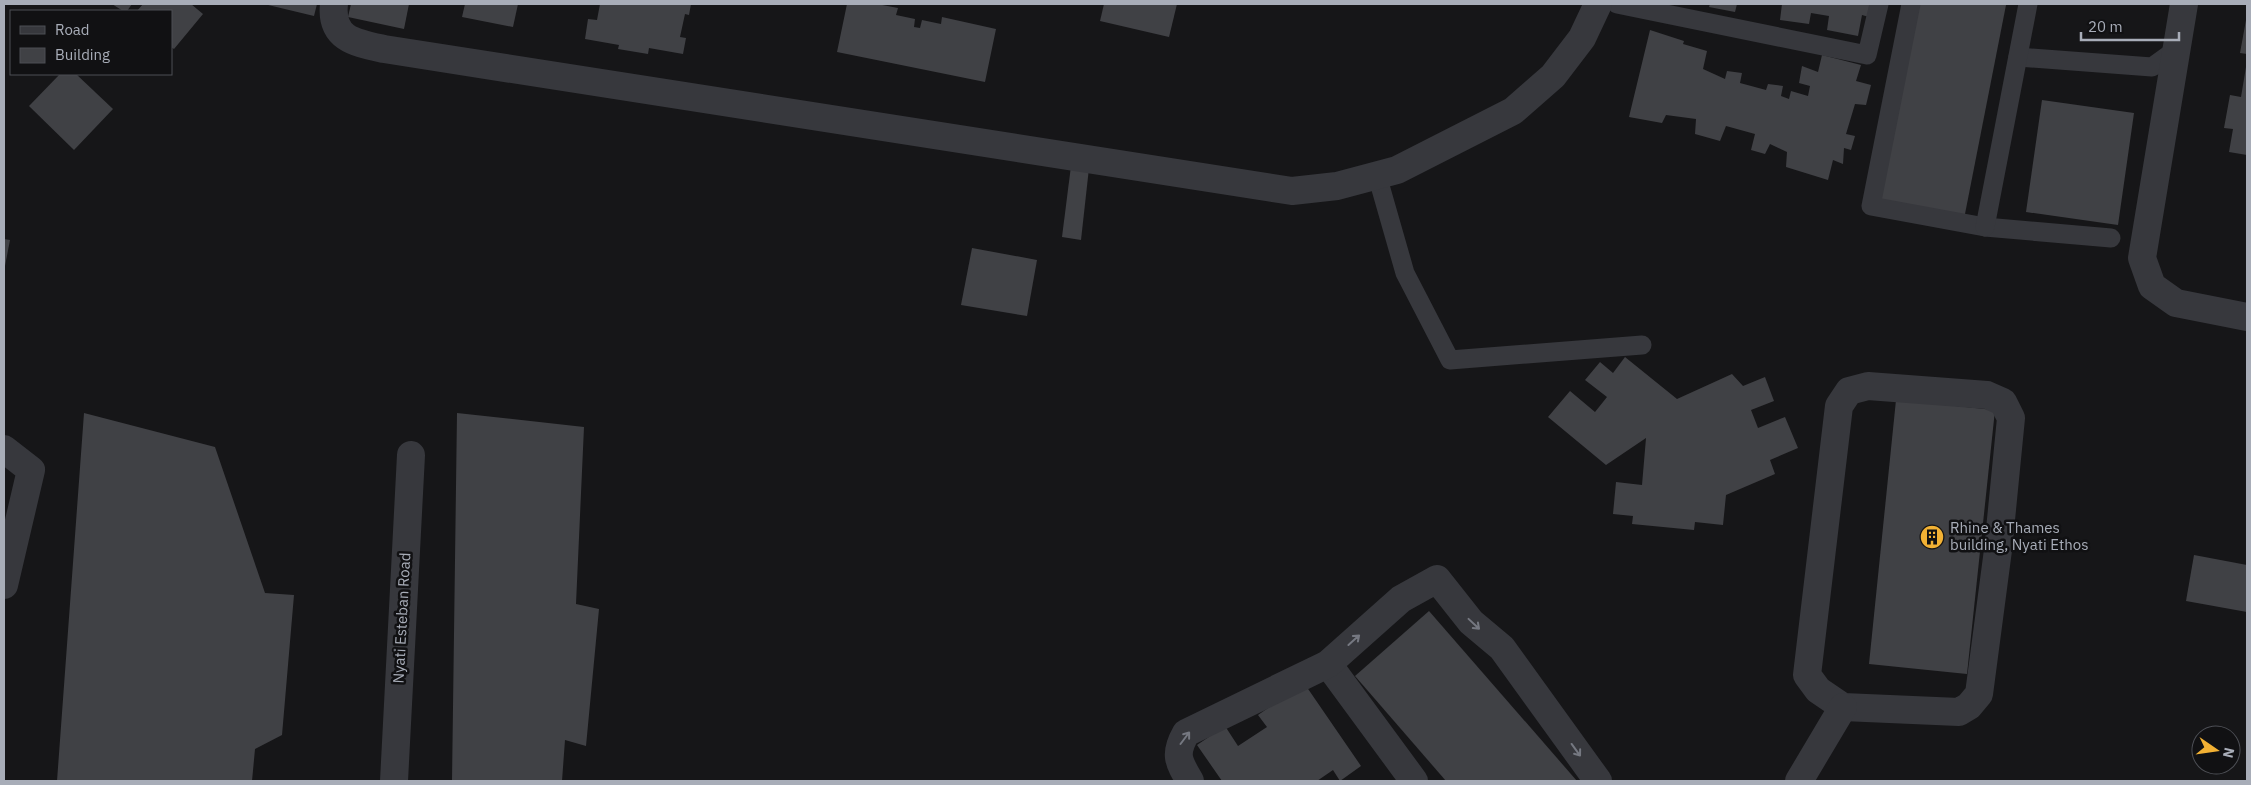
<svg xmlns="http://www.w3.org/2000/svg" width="2251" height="785" viewBox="0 0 2251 785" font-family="'IBM Plex Sans',sans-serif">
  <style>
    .building { fill: #404145 }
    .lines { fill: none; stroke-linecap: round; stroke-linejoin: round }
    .lane { stroke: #37383d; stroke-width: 19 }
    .street { stroke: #37383d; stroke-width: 28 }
    .oneway { stroke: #757881 }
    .labels { text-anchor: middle; stroke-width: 5; stroke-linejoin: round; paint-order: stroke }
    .poi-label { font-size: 15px; fill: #a8adb8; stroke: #111113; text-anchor: start }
    .street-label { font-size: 15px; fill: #a8adb8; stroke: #111113 }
  </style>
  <rect width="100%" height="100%" fill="#161618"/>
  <g class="building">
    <path d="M112 4H132L127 11H123Z"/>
    <path d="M143 4H191L203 14 174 49 171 47V11H137Z"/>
    <path d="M264 4H317L314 16Z"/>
    <path d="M351 4H409L404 29 348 17Z"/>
    <path d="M465 4H518L513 27 462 17Z"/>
    <path d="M600 4H691L689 15 685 14 680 37 686 38 683 54 649 48 648 54 618 49 619 45 585 39 588 19 597 20Z"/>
    <path d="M847 4H877L898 8 896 15 915 19 914 27 920 28 922 20 941 24 942 17 996 29 985 82 837 52Z"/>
    <path d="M1104 4H1177L1169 37 1100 21Z"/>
    <path d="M1710 4H1737L1735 12 1709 7Z"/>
    <path d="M1782 4H1872L1869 17 1862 15 1858 36 1827 30 1829 16 1811 13 1809 24 1780 20Z"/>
    <path d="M1915 4 2006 5 1964 219 1875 202Z"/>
    <path d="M2246 20H2247V54L2240 53Z"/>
    <path d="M1650 30 1684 41 1683 44 1707 51 1703 69 1725 79 1727 71 1742 73 1740 83 1766 90 1768 84 1783 86 1781 96 1789 99 1791 91 1808 96 1810 86 1799 83 1802 66 1818 72 1822 55 1861 65 1856 81 1871 85 1866 105 1855 104 1846 134 1855 136 1851 150 1844 148 1843 164 1833 160 1828 180 1786 167 1787 152 1770 144 1765 154 1751 150 1755 134 1726 126 1720 141 1695 134 1696 119 1666 115 1662 123 1629 117Z"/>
    <path d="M2246 67H2247V155L2229 152 2233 129 2224 128 2230 95 2241 97Z"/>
    <path d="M60 74H76L113 109 74 150 29 106Z"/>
    <path d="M2042 100 2134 113 2118 225 2026 212Z"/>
    <path d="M1071 166 1089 168 1081 240 1062 237Z"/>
    <path d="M4 239 10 240 5 266H4Z"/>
    <path d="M972 248 1037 260 1027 316 961 305Z"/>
    <path d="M1625 357 1677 399 1732 374 1743 386 1765 377 1774 401 1751 410 1758 428 1785 417 1798 448 1770 460 1775 474 1726 495 1723 525 1695 522 1694 530 1632 524 1633 516 1613 514 1616 482 1642 485 1646 438 1606 465 1548 417 1570 391 1595 412 1607 397 1585 380 1600 362 1613 373Z"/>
    <path d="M1896 400 1995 410 1967 674 1869 664Z"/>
    <path d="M84 413 215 447 265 593 294 595 282 735 255 749 252 781H57Z"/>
    <path d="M457 413 584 427 576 604 599 609 586 746 565 740 562 781H452Z"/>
    <path d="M2194 555 2247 565V612L2186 601Z"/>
    <path d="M1429 611 1577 781H1446L1355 676Z"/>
    <path d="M1304 683 1361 766 1340 781 1333 770 1317 781H1222L1197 745 1225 726 1238 746 1267 727 1258 715Z"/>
  </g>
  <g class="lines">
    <g class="lane">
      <path d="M1617 4 1867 55 1879 4"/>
      <path d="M1911 4 1871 206 1985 227 2111 238"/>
      <path d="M2018 57 2152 67 2177 49"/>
      <path d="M1377 175 1405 273 1450 360 1642 345"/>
      <path d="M1985 227 2028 4"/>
    </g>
    <g class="street">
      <path d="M334 4C330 39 356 43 384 49L1292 191 1337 186 1397 170 1513 111 1553 76 1582 38 1598 4"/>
      <path d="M2184 4 2142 258 2152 286 2176 303 2247 317"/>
      <path d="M1868 386 1987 395 2003 402 2011 418 1998 550 1979 694 1969 706 1959 712 1843 707 1818 690 1807 675 1839 406 1849 391Z"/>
      <path d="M4 449 31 470 4 585"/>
      <path d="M1328 664 1414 781"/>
      <path d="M394 781 411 455"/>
      <path d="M1190 781C1178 761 1174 754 1186 733L1328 664 1401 599 1437 579 1471 622 1502 648 1598 781"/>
      <path d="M1799 781 1843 707"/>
    </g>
  </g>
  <defs><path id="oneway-shaft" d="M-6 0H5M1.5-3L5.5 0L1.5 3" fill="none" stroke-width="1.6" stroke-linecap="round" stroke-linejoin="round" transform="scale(1.25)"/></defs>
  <g class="oneway">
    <use href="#oneway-shaft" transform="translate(1474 624) rotate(43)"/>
    <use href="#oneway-shaft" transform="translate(1354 640) rotate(-42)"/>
    <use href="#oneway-shaft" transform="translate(1185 738) rotate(-53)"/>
    <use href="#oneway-shaft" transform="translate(1576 750) rotate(54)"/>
  </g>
  <defs>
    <g id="building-disc" transform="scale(1.25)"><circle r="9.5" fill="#f2b134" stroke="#111113"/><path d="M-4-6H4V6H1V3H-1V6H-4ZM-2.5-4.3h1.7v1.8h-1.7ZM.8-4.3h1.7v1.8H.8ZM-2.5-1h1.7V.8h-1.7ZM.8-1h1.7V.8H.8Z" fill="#111"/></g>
  </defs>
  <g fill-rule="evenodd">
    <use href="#building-disc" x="1932" y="537"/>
  </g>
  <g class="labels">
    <g class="poi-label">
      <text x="1950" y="533">Rhine &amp; Thames<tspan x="1950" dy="17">building, Nyati Ethos</tspan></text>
    </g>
    <g class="street-label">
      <text transform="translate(402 618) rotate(-87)" y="5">Nyati Esteban Road</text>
    </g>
  </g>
  <rect width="2251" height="785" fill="none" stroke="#a8adb8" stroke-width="10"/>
  <rect x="10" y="10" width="162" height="65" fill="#111113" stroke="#4d4f55"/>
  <rect x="20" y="26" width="25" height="8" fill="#37383d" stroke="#4d4f55"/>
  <text x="55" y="35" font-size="15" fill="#a8adb8">Road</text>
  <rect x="20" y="48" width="25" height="15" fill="#404145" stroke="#4d4f55"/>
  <text x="55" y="60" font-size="15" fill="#a8adb8">Building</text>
  <g transform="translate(2216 750) rotate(103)"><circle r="24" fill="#111113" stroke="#4d4f55"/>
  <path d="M0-4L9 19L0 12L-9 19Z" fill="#f2b134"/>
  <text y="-8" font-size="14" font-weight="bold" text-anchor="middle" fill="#a8adb8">N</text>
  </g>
  <path d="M2081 32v8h98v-8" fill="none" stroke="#a8adb8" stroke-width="2.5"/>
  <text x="2088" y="32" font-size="15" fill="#a8adb8" stroke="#111113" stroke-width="4" paint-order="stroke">20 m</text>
</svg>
